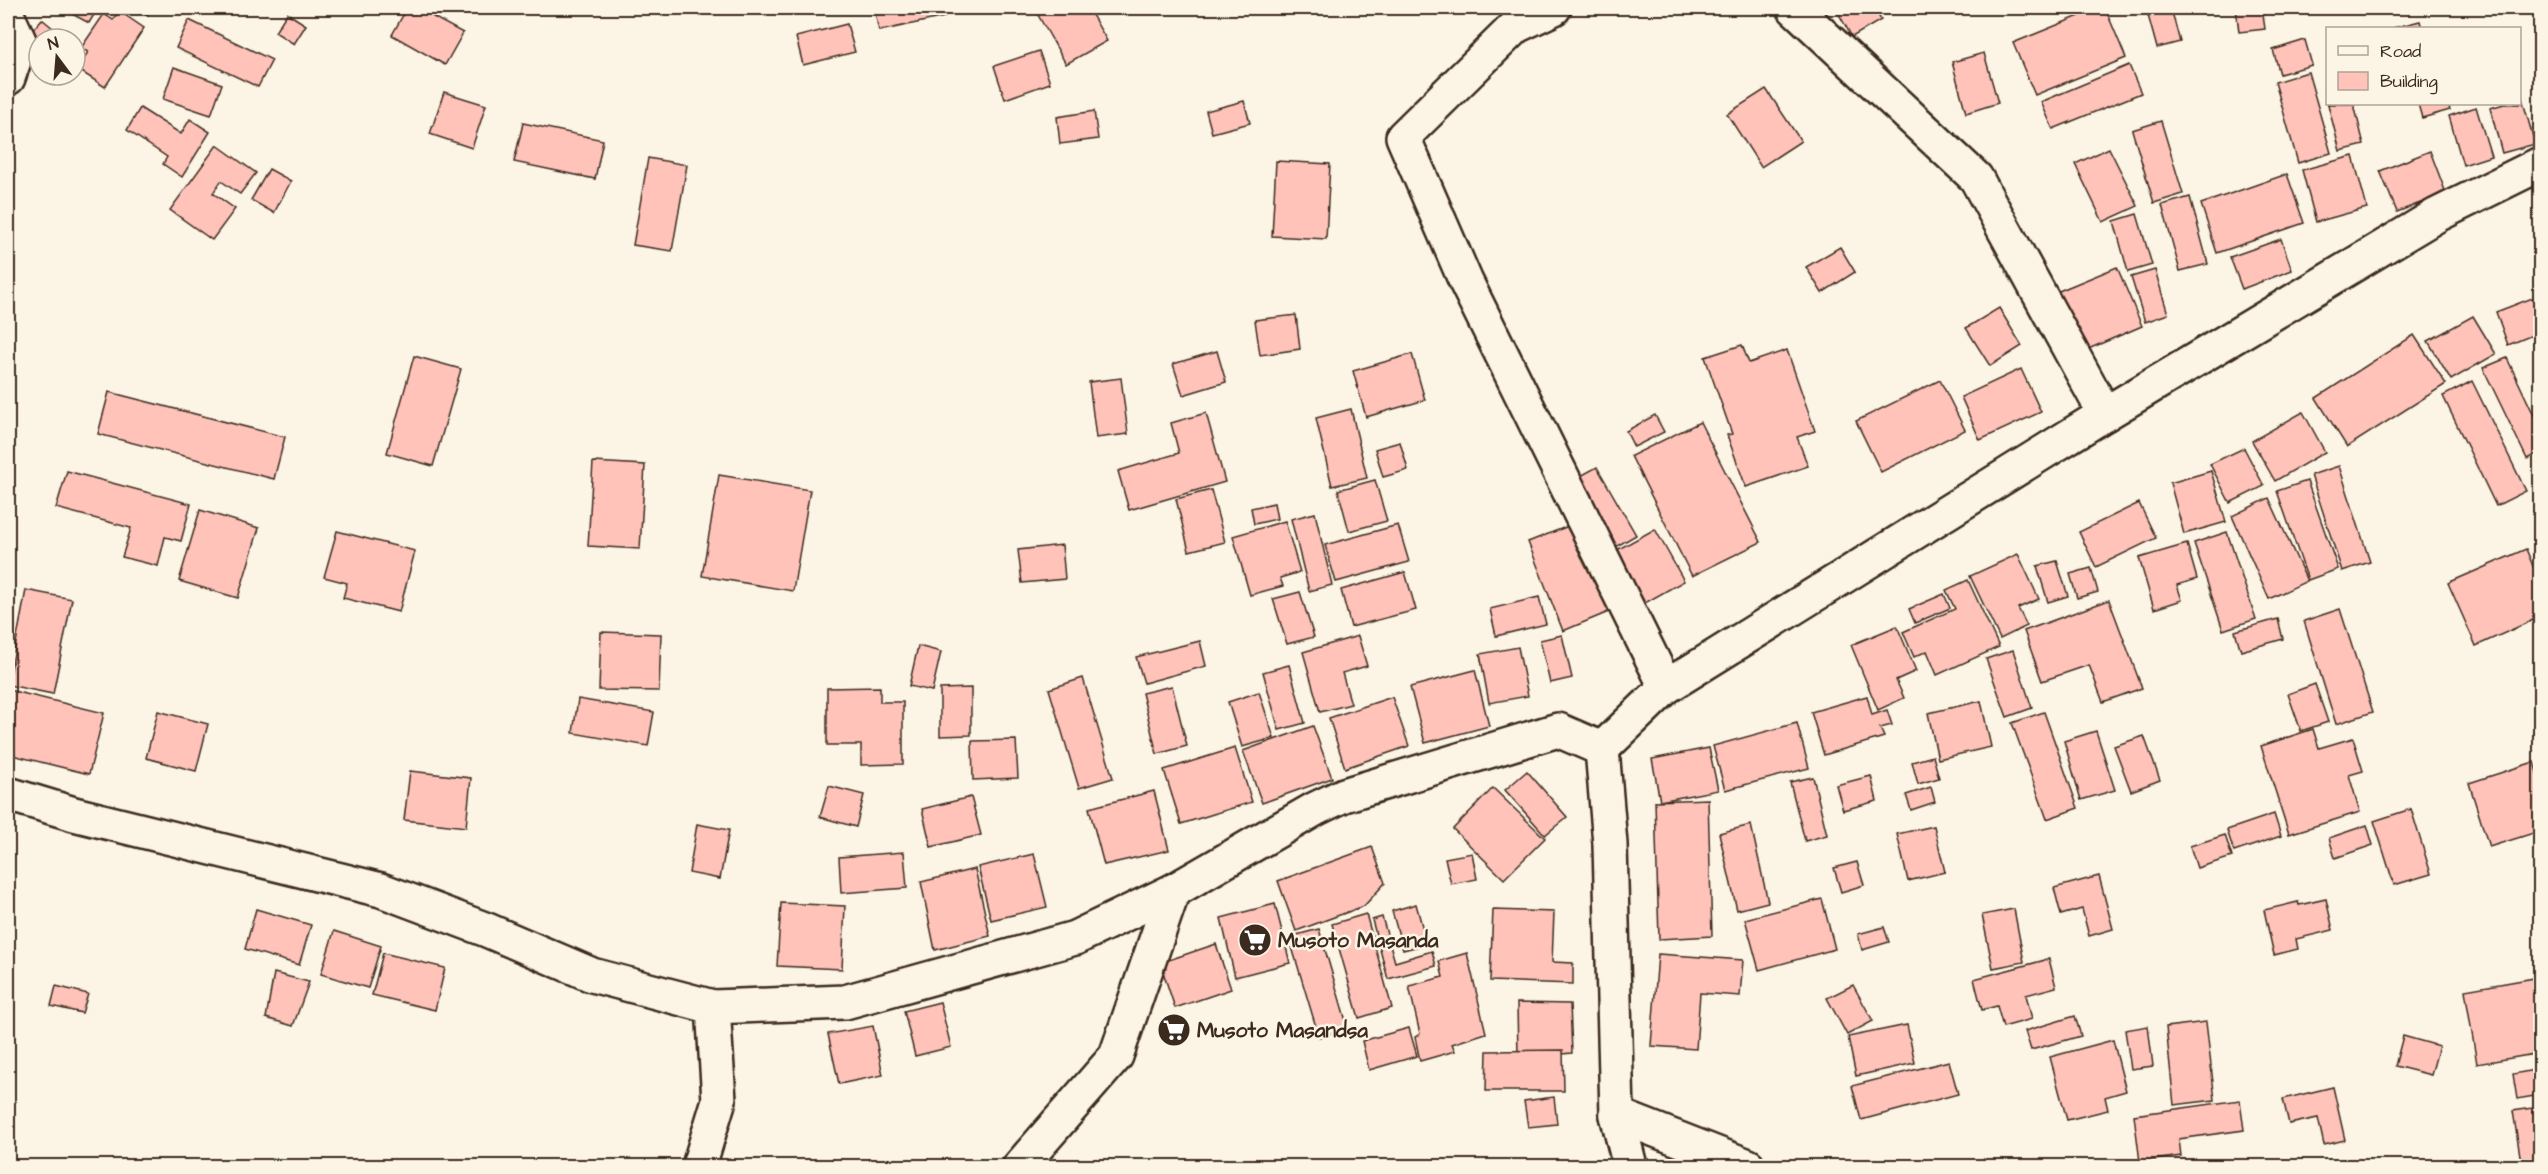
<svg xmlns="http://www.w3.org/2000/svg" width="2548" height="1174" viewBox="0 0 2548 1174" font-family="'Architects Daughter',sans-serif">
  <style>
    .building { fill: #ffc3ba; stroke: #3b2a1e; stroke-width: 1.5 }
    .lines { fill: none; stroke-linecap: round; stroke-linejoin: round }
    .street-casing { stroke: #3b2a1e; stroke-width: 38 }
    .street { stroke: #fcf5e5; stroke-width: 33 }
    .labels { text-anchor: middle; stroke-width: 5; stroke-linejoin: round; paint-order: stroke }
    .poi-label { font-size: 21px; font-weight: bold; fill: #3b2a1e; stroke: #fcf5e5; text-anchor: start }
  </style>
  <rect width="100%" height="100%" fill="#fcf5e5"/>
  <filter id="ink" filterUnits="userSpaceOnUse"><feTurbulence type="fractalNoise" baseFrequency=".0167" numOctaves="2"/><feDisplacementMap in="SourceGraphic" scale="12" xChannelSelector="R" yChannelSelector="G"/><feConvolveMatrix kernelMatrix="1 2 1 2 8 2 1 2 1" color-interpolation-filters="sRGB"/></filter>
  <g filter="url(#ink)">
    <g class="building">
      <path d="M61 8H98L89 23Z"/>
      <path d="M135 8H152L147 15Z"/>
      <path d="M407 8H437L433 17 463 33 445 65 392 35Z"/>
      <path d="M874 8H942L945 17 879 31Z"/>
      <path d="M1034 8H1088L1107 41 1066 64Z"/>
      <path d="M1839 8H1874L1881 20 1852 37 1836 9Z"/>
      <path d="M2099 8H2105L2126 58 2035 95 2013 43Z"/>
      <path d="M2146 8H2171L2180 42 2157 48Z"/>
      <path d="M2236 8H2262L2265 29 2239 32Z"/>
      <path d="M119 11 144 28 105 87 77 69 88 52 81 48 104 14 113 20Z"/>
      <path d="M287 13 306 25 294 44 275 32Z"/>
      <path d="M42 19 66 39H39V43L29 34Z"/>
      <path d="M189 20 272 60 258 87 176 48Z"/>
      <path d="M2420 21 2422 28H2393Z"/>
      <path d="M847 24 855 52 803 65 796 37Z"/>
      <path d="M2305 40 2312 65 2280 74 2273 50Z"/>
      <path d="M1039 51 1050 83 1005 99 994 66Z"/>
      <path d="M1984 53 1998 103 1966 113 1952 62Z"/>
      <path d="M2129 65 2141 93 2053 129 2041 102Z"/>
      <path d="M174 67 222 84 211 115 163 99Z"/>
      <path d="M2308 72 2331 153 2298 163 2275 82Z"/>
      <path d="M1766 89 1801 141 1761 167 1727 114Z"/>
      <path d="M444 92 486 105 472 148 430 134Z"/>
      <path d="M2325 93H2328V104H2354L2364 145 2340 151Z"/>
      <path d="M2522 98 2535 144 2502 153 2490 108 2504 104H2520V99Z"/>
      <path d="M1244 101 1250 123 1212 133 1206 111Z"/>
      <path d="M2418 104H2448L2450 110 2422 118Z"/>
      <path d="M2476 107 2491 156 2463 165 2449 116Z"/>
      <path d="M140 108 181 134 190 119 210 132 182 177 163 164 167 157 127 130Z"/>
      <path d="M1094 111 1098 139 1060 144 1057 117Z"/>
      <path d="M2161 121 2183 194 2154 203 2132 130Z"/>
      <path d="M523 123 603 140 595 179 514 162Z"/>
      <path d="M217 145 256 173 240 194 221 181 213 193 235 209 212 240 170 210Z"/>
      <path d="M2109 148 2138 206 2103 222 2075 164Z"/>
      <path d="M2430 151 2446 193 2397 212 2380 171Z"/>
      <path d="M2353 156 2367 208 2316 222 2302 170Z"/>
      <path d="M648 158 687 165 672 251 633 245Z"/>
      <path d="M1276 161 1330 164 1326 239 1272 236Z"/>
      <path d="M269 169 291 181 274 213 251 200Z"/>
      <path d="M2287 174 2304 223 2217 253 2201 204Z"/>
      <path d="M2190 197 2208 264 2180 271 2162 205Z"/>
      <path d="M2137 214 2152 265 2128 272 2114 221Z"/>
      <path d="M2281 239 2292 270 2242 289 2230 257Z"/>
      <path d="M1840 247 1855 272 1822 293 1806 267Z"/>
      <path d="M2117 267 2142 326 2079 353 2054 293Z"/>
      <path d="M2155 270 2168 314 2145 322 2131 277Z"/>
      <path d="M2540 295V332L2508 345 2496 312Z"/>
      <path d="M1999 308 2022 346 1990 366 1966 328Z"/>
      <path d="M1296 315 1300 349 1260 355 1255 320Z"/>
      <path d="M2473 316 2496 354 2451 380 2428 341Z"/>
      <path d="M2414 335 2446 384 2347 447 2316 398Z"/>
      <path d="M1742 345 1749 363 1787 350 1815 431 1797 437 1808 466 1746 487 1727 435 1732 434 1705 357Z"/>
      <path d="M1217 351 1226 382 1183 395 1173 364Z"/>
      <path d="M1412 354 1425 400 1366 417 1353 371Z"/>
      <path d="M414 356 461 369 433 466 387 453Z"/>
      <path d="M2507 358 2540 428V452L2527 459 2483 368Z"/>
      <path d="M2021 369 2041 412 1980 440 1961 397Z"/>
      <path d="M1121 378 1128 434 1096 438 1089 382Z"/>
      <path d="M1940 380 1965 430 1881 472 1856 421Z"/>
      <path d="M2472 381 2526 491 2496 506 2443 396Z"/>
      <path d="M109 392 285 437 274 479 98 434Z"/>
      <path d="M1351 409 1367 478 1332 486 1316 418Z"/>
      <path d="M2303 412 2325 452 2275 481 2252 441Z"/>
      <path d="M1206 413 1225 482 1129 510 1118 471 1179 453 1171 423Z"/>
      <path d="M1655 415 1664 432 1634 447 1626 431Z"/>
      <path d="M1700 422 1761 542 1692 576 1631 456Z"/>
      <path d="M1400 442 1408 470 1383 477 1375 449Z"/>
      <path d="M2244 448 2264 486 2230 503 2210 464Z"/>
      <path d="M593 462 645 465 640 549 588 546Z"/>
      <path d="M2339 466 2370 562 2342 571 2311 475Z"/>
      <path d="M1597 467 1636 535 1607 552 1568 483Z"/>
      <path d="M67 471 191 504 181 541 165 537 158 566 122 557 131 528 56 508Z"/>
      <path d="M2211 471 2226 522 2184 534 2170 483Z"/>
      <path d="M719 475 810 490 793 591 702 576Z"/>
      <path d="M1375 480 1387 521 1349 531 1338 490Z"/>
      <path d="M2307 481 2338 569 2308 580 2277 491Z"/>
      <path d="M1211 490 1225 542 1189 551 1176 499Z"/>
      <path d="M2269 498 2307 581 2269 599 2232 516Z"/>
      <path d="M1274 503 1277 519 1254 524 1251 508Z"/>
      <path d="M2139 503 2156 538 2096 567 2079 532Z"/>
      <path d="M200 510 259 528 238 598 179 581Z"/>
      <path d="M1315 513 1332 585 1309 591 1291 519Z"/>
      <path d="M1285 521 1300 572 1280 578 1283 586 1250 595 1233 536Z"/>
      <path d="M1576 523 1611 611 1563 631 1528 542Z"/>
      <path d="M1398 525 1409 562 1336 582 1325 545Z"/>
      <path d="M1655 529 1684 581 1645 603 1615 551Z"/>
      <path d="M337 531 415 551 399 612 343 598 347 583 324 577Z"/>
      <path d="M2227 532 2256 619 2223 630 2194 543Z"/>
      <path d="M2187 544 2197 579 2177 585 2182 600 2154 609 2139 558Z"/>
      <path d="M1062 545 1065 579 1022 583 1018 550Z"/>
      <path d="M2526 549 2540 583V617L2476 646 2448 583Z"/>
      <path d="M2018 554 2039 599 2018 608 2027 626 2000 639 1970 576Z"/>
      <path d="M2057 561 2068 596 2048 602 2037 566Z"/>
      <path d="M2091 568 2098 592 2077 598 2070 574Z"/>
      <path d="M1405 572 1416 610 1351 627 1341 590Z"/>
      <path d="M1968 580 1999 647 1937 675 1927 651 1914 657 1903 632 1955 609 1946 590Z"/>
      <path d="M26 590 72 599 53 694 8 685Z"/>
      <path d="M1300 592 1314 637 1287 644 1273 599Z"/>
      <path d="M1944 594 1950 608 1915 623 1909 609Z"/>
      <path d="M1539 597 1546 624 1496 636 1490 609Z"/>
      <path d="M2109 600 2142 688 2103 702 2089 665 2042 681 2024 631Z"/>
      <path d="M2340 609 2373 712 2336 724 2304 621Z"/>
      <path d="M2278 619 2283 639 2241 651 2235 631Z"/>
      <path d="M1897 626 1916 671 1896 680 1904 698 1878 710 1851 645Z"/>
      <path d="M601 632 661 634 659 691 599 690Z"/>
      <path d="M1562 635 1572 678 1550 683 1540 640Z"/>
      <path d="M1358 636 1367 666 1342 673 1351 704 1320 712 1303 652Z"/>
      <path d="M1200 641 1206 666 1144 683 1136 657Z"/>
      <path d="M918 646 941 652 932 691 909 686Z"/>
      <path d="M1518 647 1528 696 1489 703 1480 654Z"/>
      <path d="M2013 650 2032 708 2007 717 1986 659Z"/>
      <path d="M1289 665 1305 723 1279 730 1263 672Z"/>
      <path d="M1475 670 1489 726 1425 743 1410 687Z"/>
      <path d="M1083 678 1113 778 1079 788 1049 689Z"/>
      <path d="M2315 684 2328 722 2301 731 2288 694Z"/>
      <path d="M1172 686 1187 746 1157 754 1142 693Z"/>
      <path d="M880 687V702H903V764L861 765V745H827V688Z"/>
      <path d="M971 688V735L940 736V689Z"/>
      <path d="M9 690 104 713 89 774 8 754Z"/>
      <path d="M1259 692 1274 738 1242 747 1228 702Z"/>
      <path d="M1867 696 1872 715 1887 710 1892 725 1880 728 1884 737 1824 755 1811 712Z"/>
      <path d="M1392 697 1409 746 1345 768 1329 718Z"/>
      <path d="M578 699 654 712 648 746 573 733Z"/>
      <path d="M1981 701 1991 747 1938 759 1928 713Z"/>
      <path d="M158 711 208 724 196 771 146 758Z"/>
      <path d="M2044 712 2078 808 2047 819 2012 723Z"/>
      <path d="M1797 723 1809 768 1725 790 1713 746Z"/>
      <path d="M1313 726 1332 778 1262 803 1243 751Z"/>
      <path d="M2313 729 2319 748 2353 738 2363 771 2349 775 2360 812 2289 834 2261 746Z"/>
      <path d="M2096 731 2115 790 2081 800 2064 741Z"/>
      <path d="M2144 736 2160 780 2131 791 2114 746Z"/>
      <path d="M1016 740 1018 778 973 780 972 741Z"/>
      <path d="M1235 748 1252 802 1181 824 1164 770Z"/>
      <path d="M1709 748 1718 790 1660 801 1652 759Z"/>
      <path d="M1933 756 1939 778 1918 784 1912 762Z"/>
      <path d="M2534 762 2540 783V831L2489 847 2469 783Z"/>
      <path d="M410 771 471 778 466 827 404 820Z"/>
      <path d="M1527 771 1567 817 1545 835 1505 790Z"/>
      <path d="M1871 776 1877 801 1843 810 1836 785Z"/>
      <path d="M1813 777 1827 835 1805 841 1790 782Z"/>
      <path d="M829 786 864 795 856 827 820 817Z"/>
      <path d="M1931 787 1935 802 1911 810 1906 795Z"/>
      <path d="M1493 788 1545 838 1504 879 1453 829Z"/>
      <path d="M1154 791 1169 850 1104 865 1089 808Z"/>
      <path d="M971 797 981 835 931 847 922 809Z"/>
      <path d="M1708 799 1712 936 1659 939 1655 801Z"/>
      <path d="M2411 809 2431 874 2394 885 2374 821Z"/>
      <path d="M2274 814 2281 836 2234 852 2227 830Z"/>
      <path d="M697 824 729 830 720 879 689 873Z"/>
      <path d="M1751 825 1768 902 1737 910 1719 833Z"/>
      <path d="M2367 825 2373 845 2335 858 2329 838Z"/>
      <path d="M1934 826 1945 872 1908 881 1897 834Z"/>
      <path d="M2225 835 2232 857 2197 868 2190 846Z"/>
      <path d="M1372 847 1385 883 1364 906 1296 931 1278 881Z"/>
      <path d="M904 852 907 888 841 893 839 857Z"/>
      <path d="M1472 853 1477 879 1451 884 1445 858Z"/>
      <path d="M1034 854 1047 907 991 920 978 867Z"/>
      <path d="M1857 862 1864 885 1841 892 1834 868Z"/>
      <path d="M975 869 990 936 935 950 921 882Z"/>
      <path d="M2099 876 2113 929 2089 936 2082 909 2061 915 2054 888Z"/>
      <path d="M1822 899 1835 949 1759 970 1745 919Z"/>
      <path d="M2326 899 2333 930 2296 939 2298 949 2274 955 2264 910 2298 902 2299 905Z"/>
      <path d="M781 903 845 906 842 969 777 966Z"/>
      <path d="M1275 904 1290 963 1235 977 1221 918Z"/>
      <path d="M1416 904 1427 944 1403 950 1392 911Z"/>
      <path d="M256 909 311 925 299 965 245 949Z"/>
      <path d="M2014 909 2024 962 1993 968 1982 915Z"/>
      <path d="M1493 910 1554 912 1552 962 1573 963V984L1490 981Z"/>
      <path d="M1366 914 1392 1008 1359 1018 1332 924Z"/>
      <path d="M1382 917 1395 962 1432 951 1436 966 1388 979 1372 920Z"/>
      <path d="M1884 927 1889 942 1862 950 1858 934Z"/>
      <path d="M1319 929 1348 1028 1319 1037 1289 937Z"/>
      <path d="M334 931 381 946 368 988 321 974Z"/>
      <path d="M1216 944 1231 989 1175 1008 1160 963Z"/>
      <path d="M383 953 445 968 435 1010 372 995Z"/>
      <path d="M1467 953 1486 1033 1452 1044 1455 1051 1420 1061 1415 1037 1420 1034 1409 986 1443 977 1439 961Z"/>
      <path d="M1658 954 1743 960 1740 996 1700 993 1696 1049 1651 1046Z"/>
      <path d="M2049 959 2056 987 2026 995 2032 1019 2003 1027 1997 1006 1982 1010 1974 979Z"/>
      <path d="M274 973 309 982 293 1026 266 1018Z"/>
      <path d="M2540 977V1053L2477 1064 2465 990Z"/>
      <path d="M1853 985 1873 1021 1847 1035 1827 998Z"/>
      <path d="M56 986 88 994 82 1013 51 1006Z"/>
      <path d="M940 1002 951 1047 915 1056 904 1011Z"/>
      <path d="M1517 1003 1570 1004 1572 1053 1518 1058Z"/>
      <path d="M2075 1016 2081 1036 2031 1050 2025 1031Z"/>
      <path d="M2206 1022 2215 1100 2174 1105 2166 1027Z"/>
      <path d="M1907 1025 1915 1063 1856 1076 1848 1037Z"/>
      <path d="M873 1026 883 1075 839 1084 828 1034Z"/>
      <path d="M2148 1026 2153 1066 2131 1069 2125 1030Z"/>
      <path d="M1409 1028 1417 1056 1369 1070 1362 1041Z"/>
      <path d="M2403 1036 2439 1046 2431 1075 2395 1066Z"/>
      <path d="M2113 1040 2126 1091 2105 1097 2108 1110 2067 1120 2050 1057Z"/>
      <path d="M1563 1050 1564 1091H1486L1487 1051Z"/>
      <path d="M1949 1061 1958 1094 1861 1120 1852 1086Z"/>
      <path d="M2540 1069V1095L2517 1099 2513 1074Z"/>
      <path d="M2333 1087 2345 1140 2324 1145 2318 1118 2289 1124 2283 1099Z"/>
      <path d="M1554 1097 1557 1124 1528 1127 1524 1101Z"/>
      <path d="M2240 1100 2244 1130 2179 1139 2181 1156 2140 1162 2134 1115Z"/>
      <path d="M2540 1107V1158L2521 1162 2513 1111Z"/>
    </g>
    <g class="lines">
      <g class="street-casing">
        <g id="street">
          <path d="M1554 8 1516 26 1403 137 1466 282 1666 687"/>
          <path d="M1794 8 1976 178 2105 414"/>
          <path d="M8 17 20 43 8 78"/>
          <path d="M1602 749 1666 687 2105 414 2437 215 2540 164"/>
          <path d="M1602 749 1610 844 1617 1115 1630 1166"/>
          <path d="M8 794 74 814 381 890 487 930 592 975 713 1007 845 1002 1075 938 1173 891 1315 809 1344 795 1558 730 1602 749"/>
          <path d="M1617 1115 1748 1166"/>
          <path d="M699 1166 719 1100 713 1007"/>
          <path d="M1020 1166 1116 1056 1173 891"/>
        </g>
      </g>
      <use href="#street" class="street"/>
    </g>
  </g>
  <defs>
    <g id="supermarket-disc" transform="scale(1.725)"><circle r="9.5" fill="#3b2a1e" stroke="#fcf5e5"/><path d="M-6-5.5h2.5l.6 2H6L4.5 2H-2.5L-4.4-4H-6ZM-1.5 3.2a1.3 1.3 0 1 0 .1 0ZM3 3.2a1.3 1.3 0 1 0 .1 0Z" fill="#fff"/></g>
  </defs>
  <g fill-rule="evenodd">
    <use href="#supermarket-disc" x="1255" y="940"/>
    <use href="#supermarket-disc" x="1174" y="1030"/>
  </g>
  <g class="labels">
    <g class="poi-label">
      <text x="1278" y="947">Musoto Masanda</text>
      <text x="1197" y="1037">Musoto Masandsa</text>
    </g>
  </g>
  <rect width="2548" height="1174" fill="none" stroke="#fcf5e5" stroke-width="30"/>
  <rect x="15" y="15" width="2518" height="1144" fill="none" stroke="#3b2a1e" stroke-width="2" filter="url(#ink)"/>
  <rect x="2326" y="27" width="195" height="78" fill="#fcf5e5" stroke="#afa495" stroke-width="1.5"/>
  <rect x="2338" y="46" width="30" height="9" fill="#fcf5e5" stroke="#afa495" stroke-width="1.5"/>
  <text x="2380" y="57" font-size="18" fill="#3b2a1e">Road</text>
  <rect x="2338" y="72" width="30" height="18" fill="#ffc3ba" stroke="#afa495" stroke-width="1.5"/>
  <text x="2380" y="87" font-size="18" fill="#3b2a1e">Building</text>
  <g transform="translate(57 57) rotate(344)"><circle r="28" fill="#fcf5e5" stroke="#afa495" stroke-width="1.5"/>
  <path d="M0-4.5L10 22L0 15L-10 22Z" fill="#3b2a1e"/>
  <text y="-9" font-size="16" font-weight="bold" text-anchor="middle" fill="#3b2a1e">N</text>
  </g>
</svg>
